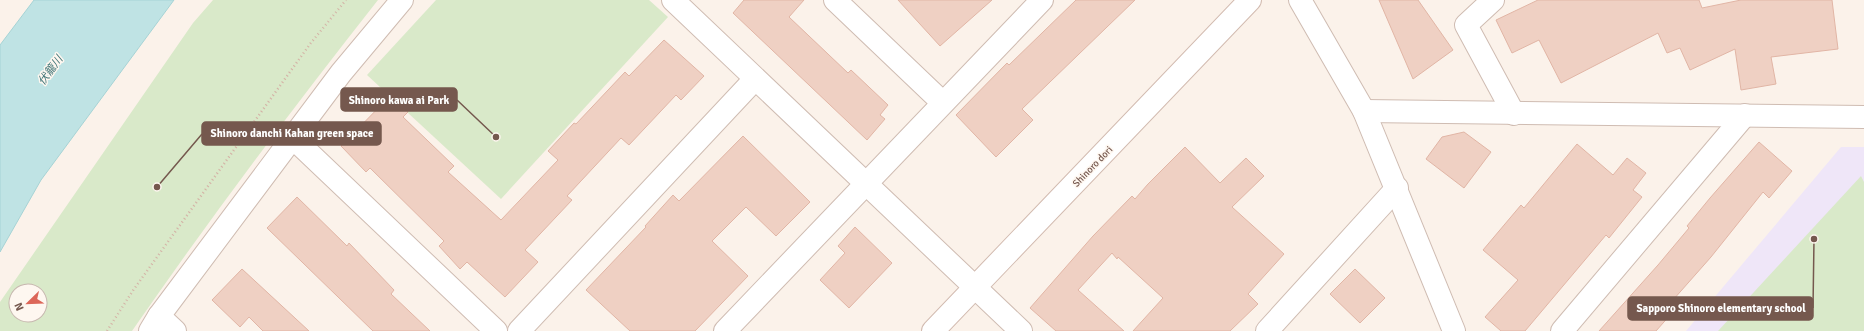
<svg xmlns="http://www.w3.org/2000/svg" width="1864" height="331" viewBox="0 0 1864 331" font-family="Signika,'Noto Sans JP',sans-serif">
  <style>
    .education { fill: #efe6f8 }
    .green { fill: #d9e9c9; fill-rule: evenodd }
    .water { fill: #bfe3e4; stroke: #a6d3d5 }
    .building { fill: #efd0c3; stroke: #e1b5a5 }
    .lines { fill: none; stroke-linecap: round; stroke-linejoin: round }
    .minor-casing { stroke: #cfbcb2; stroke-width: 24 }
    .tertiary-casing { stroke: #cfbcb2; stroke-width: 24 }
    .secondary-casing { stroke: #d2bbb0; stroke-width: 24 }
    .path { stroke: #d4b3a6; stroke-width: 2.5; stroke-dasharray: 1 3; stroke-linecap: butt }
    .minor { stroke: #fff; stroke-width: 22 }
    .tertiary { stroke: #fff; stroke-width: 22 }
    .secondary { stroke: #fff; stroke-width: 22 }
    .labels { text-anchor: middle; stroke-width: 3; stroke-linejoin: round; paint-order: stroke }
    .street-label { font-size: 10px; fill: #75584e; stroke: #fef7f0 }
    .water-label { font-size: 11px; font-style: italic; fill: #427678; stroke: #fef7f0 }
    .leader { fill: none; stroke: #75584e; stroke-width: 1.5 }
    .callout-dot { fill: #75584e; stroke: #fef7f0; stroke-width: 1.5 }
    .callout { fill: #75584e; stroke: #75584e; stroke-width: 1.5 }
    .callout-label { font-size: 11px; text-anchor: middle; font-weight: bold; fill: #fff }
  </style>
  <rect width="100%" height="100%" fill="#fbf2ea"/>
  <path class="education" d="M1841 147H1864V331H1686Z"/>
  <g class="green">
    <path d="M213 0H378C293 108 210 218 132 331H0V302L193 23ZM16 291H40V315H16Z"/>
    <path d="M436 0H649L668 17 501 199 367 75Z"/>
    <path d="M1861 176 1864 182V331H1718Z"/>
  </g>
  <path class="water" d="M34 0H174L41 180 0 252V45Z"/>
  <g class="building">
    <path d="M744 0H804L789 17 848 73 851 70 888 105 880 115 885 119 867 140 733 13Z"/>
    <path d="M898 0H992L940 46Z"/>
    <path d="M1076 0H1135L1022 109 1033 120 996 157 956 115 1007 63 1009 65Z"/>
    <path d="M1379 0H1418L1453 50 1413 79Z"/>
    <path d="M1538 0H1699L1702 8 1741 0H1832L1838 49 1771 57 1776 84 1741 90 1735 49 1690 70 1680 48 1667 53 1658 33 1561 83 1539 40 1512 53 1496 20Z"/>
    <path d="M664 40 704 76 681 100 676 95 629 145 621 138 567 196 572 200 525 250 538 262 505 297 467 262 460 269 439 246 444 241 370 168 366 172 341 146 391 95 408 112 403 117 454 166 448 172 501 220 558 160 548 151 574 123 576 124 625 72 629 76Z"/>
    <path d="M1464 132 1491 152 1464 188 1426 159 1442 137Z"/>
    <path d="M743 136 810 202 776 236 746 207 712 241 748 276 695 331H630L586 290 646 227 645 226 673 195 679 201Z"/>
    <path d="M1759 142 1792 171 1769 198 1763 192 1711 257 1673 300 1679 305 1656 331H1599L1658 265 1689 228 1687 226 1710 198Z"/>
    <path d="M1577 144 1613 175 1627 158 1646 173 1633 190 1642 197 1609 238 1606 235 1525 331H1501L1485 317 1518 280 1483 250 1521 205 1524 208Z"/>
    <path d="M1185 147 1220 183 1246 158 1264 176 1232 207 1284 254 1248 294 1258 304 1230 331H1133L1163 298 1118 257 1117 259 1112 253 1078 290 1124 331H1056L1030 308 1093 236 1132 196 1135 199 1148 184Z"/>
    <path d="M297 197 347 246 349 243 394 290 391 294 430 331H373L267 228Z"/>
    <path d="M855 227 892 263 849 308 820 280 845 253 838 246Z"/>
    <path d="M242 269 309 331H263L249 317 240 327 212 300Z"/>
    <path d="M1355 269 1385 298 1360 323 1330 294Z"/>
  </g>
  <g class="lines">
    <g class="minor-casing">
      <g id="minor">
        <path d="M673 0 1021 331"/>
        <path d="M835 0 943 103"/>
        <path d="M1300 0 1364 111 1454 331"/>
        <path d="M1493 0 1466 25 1514 114"/>
        <path d="M1364 111 1864 117"/>
        <path d="M293 138 496 331"/>
        <path d="M150 331 159 316"/>
        <path d="M519 331 755 79"/>
        <path d="M725 331 1042 0"/>
        <path d="M1267 331 1397 188"/>
        <path d="M1562 331 1745 115"/>
      </g>
    </g>
    <g class="tertiary-casing">
      <path id="tertiary" d="M175 331 159 316 341 73 402 0"/>
    </g>
    <g class="secondary-casing">
      <path id="secondary" d="M933 331 1250 0"/>
    </g>
    <path class="path" d="M107 331 132 292 310 44 346 0"/>
    <use href="#minor" class="minor"/>
    <use href="#tertiary" class="tertiary"/>
    <use href="#secondary" class="secondary"/>
  </g>
  <g class="labels">
    <g class="street-label">
      <text transform="translate(1092 166) rotate(-46)" y="4">Shinoro dori</text>
    </g>
    <g class="water-label">
      <text transform="translate(50 70) rotate(-54)" y="4">伏籠川</text>
    </g>
  </g>
  <path class="leader" d="M496 137L457 100M157 187L202 134M1814 239L1813 308"/>
  <g class="callout-dot">
    <circle cx="496" cy="137" r="4"/>
    <circle cx="157" cy="187" r="4"/>
    <circle cx="1814" cy="239" r="4"/>
  </g>
  <g class="callout">
    <rect x="341" y="88" width="116" height="23" rx="4"/>
    <rect x="202" y="122" width="179" height="23" rx="4"/>
    <rect x="1628" y="297" width="185" height="23" rx="4"/>
  </g>
  <g class="callout-label">
    <text x="399" y="104">Shinoro kawa ai Park</text>
    <text x="292" y="137">Shinoro danchi Kahan green space</text>
    <text x="1721" y="312">Sapporo Shinoro elementary school</text>
  </g>
  <g transform="translate(28 303) rotate(247)"><circle r="19" fill="#fef7f0" stroke="#c7b7af"/>
  <path d="M0-3L7 15L0 10L-7 15Z" fill="#dc6658"/>
  <text y="-6" font-size="11" font-weight="bold" text-anchor="middle" fill="#75584e">N</text>
  </g>
</svg>
